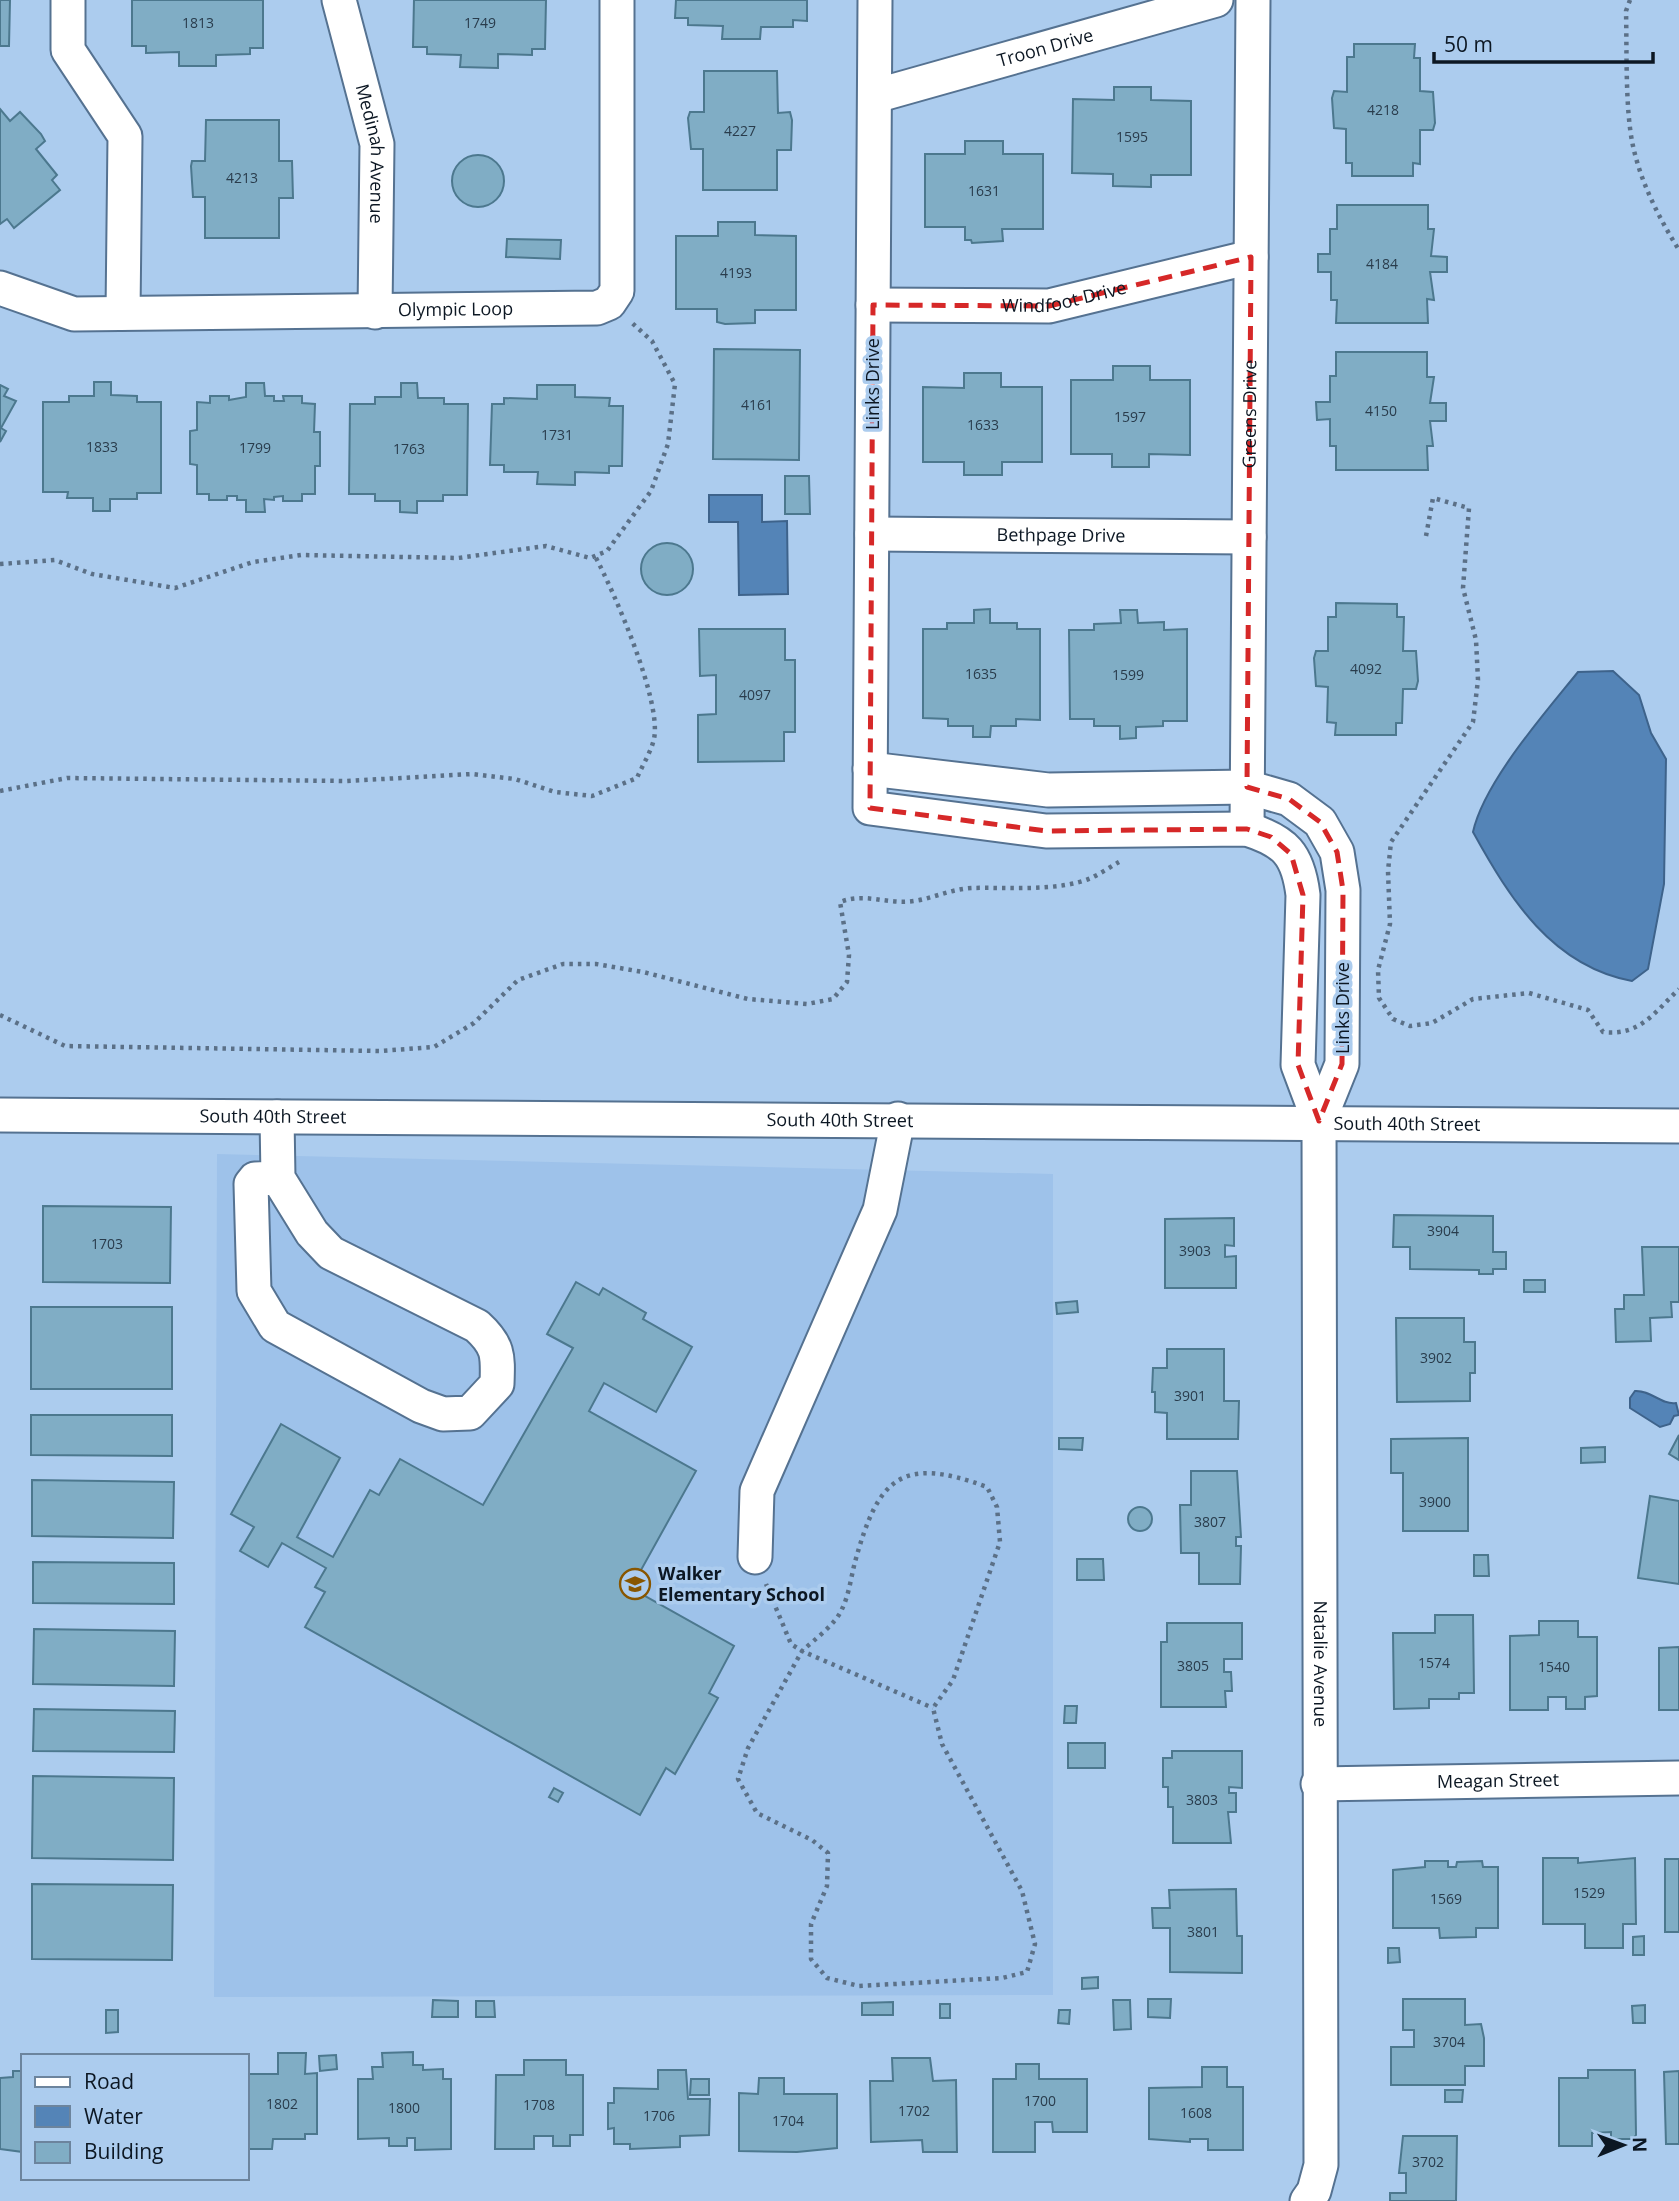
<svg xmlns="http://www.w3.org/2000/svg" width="1679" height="2201" viewBox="0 0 1679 2201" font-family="'Open Sans',sans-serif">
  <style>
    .built { fill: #9ec2ea }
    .water { fill: #5484b7; stroke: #3e638b; stroke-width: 2 }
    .building { fill: #80adc5; stroke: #4c788e; stroke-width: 2 }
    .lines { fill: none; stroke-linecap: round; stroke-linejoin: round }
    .minor-casing { stroke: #557291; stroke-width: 37 }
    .path { stroke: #5b7087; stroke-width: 4.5; stroke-dasharray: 3.5 5; stroke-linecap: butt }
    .minor { stroke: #fff; stroke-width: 33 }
    .marked { fill: none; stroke: #d62828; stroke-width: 5; stroke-dasharray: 14 9; stroke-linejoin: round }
    .labels { text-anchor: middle; stroke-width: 7; stroke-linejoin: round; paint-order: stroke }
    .number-label { font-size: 14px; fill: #293c4c }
    .street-label { font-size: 18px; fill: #0c1723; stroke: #acccee }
    .poi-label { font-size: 18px; font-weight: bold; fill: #0c1723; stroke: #acccee; text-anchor: start }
  </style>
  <rect width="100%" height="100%" fill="#acccee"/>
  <path class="built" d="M217 1154 1053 1174V1995L214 1997Z"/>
  <g class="water">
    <path d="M709 495H762V522L787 521 788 594 739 595 738 522H709Z"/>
    <path d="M1613 671 1639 695 1651 733 1666 759 1664 884 1648 969 1632 981C1552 966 1510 899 1473 832 1484 782 1545 713 1578 672Z"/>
    <path d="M1635 1391C1651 1390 1661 1405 1676 1403L1679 1415 1674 1416 1670 1424 1660 1427 1630 1408V1398Z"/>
  </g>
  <g class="building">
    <path d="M0 0H10L9 46H0Z"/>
    <path d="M132 0H263V48H250V54L216 55V66H179V52L146 53V46H132Z"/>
    <path d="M414 0H546L545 49H532V55L498 54V68L460 67 461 55 427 54V47H413Z"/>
    <path d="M676 0H807V21L793 20V27H761L760 39H722L723 26 688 25V18H675Z"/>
    <path d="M1354 44H1415L1414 58H1420V91L1433 92 1435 123 1433 130H1420V164L1413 163V176H1352V163H1346V129L1334 128 1332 98 1334 91 1347 92V57H1354Z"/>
    <path d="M704 71H777L778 113 790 112 792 120 791 150H777V190H703V149H691L688 118 690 112H704Z"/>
    <path d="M1114 87H1151V100L1191 101V175H1151V187L1113 186V174L1072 173 1073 99 1114 100Z"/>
    <path d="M0 109 10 121 20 112 41 134 45 141 36 149 57 175 52 180 60 190 14 228 7 219 0 224Z"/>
    <path d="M206 120H279V161H292L293 198H279V238H205V197H193L191 166 192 161H205Z"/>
    <path d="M965 141H1003V154H1043V229H1002L1003 241 972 243 971 240H965V227H925V154H965Z"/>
    <circle cx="478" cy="181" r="26"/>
    <path d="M1337 205H1428V229H1434L1431 256 1447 257V272H1430L1434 300 1427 299 1428 323H1336L1337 300H1331V272H1318V254H1330V229H1337Z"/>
    <path d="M718 222H755V235L796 236V310H755V323L725 324 717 322V309H676V236H718Z"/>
    <path d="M507 239 561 240 560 259 506 257Z"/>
    <path d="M714 349 800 350 799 460 713 459Z"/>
    <path d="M1336 352H1427V377H1434L1430 403H1446V421H1430L1433 446H1427L1428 470H1336V446H1330V419L1317 420 1316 402H1330V376H1336Z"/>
    <path d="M1113 366H1150V380H1190V455L1149 454V467H1112V454H1071V380H1113Z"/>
    <path d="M964 373H1001V387H1042V462H1002V475H964V462H923V387L964 388Z"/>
    <path d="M94 382H111V395L137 396V402H161V493H137V499H110V511H93V498H67L68 492H43V402H69V396H94Z"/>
    <path d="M246 383H264L265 396H274V401H284L283 396H302V403L315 404 314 432H320V466H315V494H302V501H283V496L274 497V500L264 499 265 512H246V500H237V496H227V500H209V494H197V465L190 464V431L197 430V402L210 403V396H229V400L246 397Z"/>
    <path d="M401 383H417L418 398H444V404H468L467 495H443V501H417V513L400 512V501H375V494H349L350 404H375V397H401Z"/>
    <path d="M0 385 8 389 4 396 16 401 1 428 6 431 0 442Z"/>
    <path d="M537 385H575V397L610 398 609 406H623L622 466H609V473L575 472V485L537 484 538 472H504V465H490L492 404H504V398L537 399Z"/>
    <path d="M785 476H809L810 514H785Z"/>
    <circle cx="667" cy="569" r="26"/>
    <path d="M1336 603 1397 604V617H1404L1403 651H1416L1418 681 1416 689H1403L1402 723H1396V735H1335L1336 723 1327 722 1328 687 1316 686 1314 658 1316 651H1328V617H1336Z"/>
    <path d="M990 609V623H1017V629H1040V720L1016 719V726H991L990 737H973V726H948V719L923 718V629H947V623H974V610Z"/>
    <path d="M1120 610H1137L1138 623 1164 622V630L1187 629V721H1163V726L1136 727V738L1120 739V726H1094V719H1070L1069 630H1094V624L1121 623Z"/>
    <path d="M699 629H785V660H795V732H784V761L698 762V715L716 714V675L700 676Z"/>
    <path d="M43 1206 171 1207 170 1283 43 1282Z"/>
    <path d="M1394 1215 1493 1216V1252H1506V1269H1493V1274H1479V1270L1410 1269V1247H1393Z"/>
    <path d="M1234 1218V1246L1225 1245V1257L1236 1256V1288H1165V1219Z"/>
    <path d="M1642 1247H1679V1302H1671L1672 1317 1650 1318 1651 1341 1616 1342 1615 1309H1624V1295H1644Z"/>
    <rect x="1524" y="1280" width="21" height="12"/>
    <path d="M576 1282 599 1295 603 1288 646 1313 643 1319 692 1347 656 1412 604 1383 589 1411 696 1471 631 1588 734 1646 709 1693 718 1698 675 1774 666 1768 640 1815 305 1627 325 1592 315 1587 326 1568 282 1543 268 1567 240 1551 254 1527 231 1514 281 1424 340 1458 297 1537 333 1557 370 1490 379 1495 400 1459 483 1505 573 1348 547 1334Z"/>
    <path d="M1077 1301 1078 1312 1057 1314 1056 1303Z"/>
    <rect x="31" y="1307" width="141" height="82"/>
    <path d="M1396 1318H1464V1342H1475V1373H1470V1401L1397 1402Z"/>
    <path d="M1167 1349H1224V1401H1239L1238 1439H1167V1413L1155 1412V1392H1152L1153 1368H1167Z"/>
    <path d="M31 1415H172V1456L31 1455Z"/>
    <path d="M1679 1435V1460L1669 1454Z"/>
    <path d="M1059 1438H1083L1082 1450 1059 1449Z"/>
    <path d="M1468 1438V1531H1403V1473H1391V1439Z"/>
    <path d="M1605 1447V1462L1581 1463V1448Z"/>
    <path d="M1191 1471H1237L1241 1537H1236V1546H1241L1240 1584H1199V1553H1181L1180 1505H1191Z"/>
    <path d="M32 1480 174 1482 173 1538 32 1536Z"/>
    <path d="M1650 1496 1679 1501V1584L1638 1578Z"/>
    <circle cx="1140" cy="1519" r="12"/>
    <path d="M1474 1555H1488L1489 1576H1474Z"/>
    <path d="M1077 1559H1103L1104 1580H1077Z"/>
    <path d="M33 1562 174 1563V1604L33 1603Z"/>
    <path d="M1435 1615H1473L1474 1693H1459V1699H1429V1708L1394 1709 1393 1633H1435Z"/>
    <path d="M1539 1621H1578V1637H1597V1696L1585 1697V1709H1566V1697H1548V1710H1510V1636L1539 1635Z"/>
    <path d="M1167 1623H1242V1659H1224V1672H1231L1232 1691H1225L1226 1707H1161V1642H1167Z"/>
    <path d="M34 1629 175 1631 174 1686 33 1684Z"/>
    <path d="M1679 1647V1710H1659V1648Z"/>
    <path d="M1065 1706H1077L1076 1723H1064Z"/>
    <path d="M34 1709 175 1711 174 1752 33 1751Z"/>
    <rect x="1068" y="1743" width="37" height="25"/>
    <path d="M1172 1751H1242V1788L1229 1787V1793H1236V1812H1228L1231 1843H1173V1807H1168V1787H1163V1758H1172Z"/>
    <path d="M33 1776 174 1778 173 1860 32 1858Z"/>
    <path d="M554 1788 563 1793 558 1802 549 1797Z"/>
    <path d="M1543 1858H1578V1863L1635 1858 1636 1924H1623V1948H1585V1924H1543Z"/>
    <rect x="1665" y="1859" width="14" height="73"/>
    <path d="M1425 1861H1448V1867H1456L1457 1862 1482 1861 1483 1867H1498V1928H1476V1937L1440 1938 1439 1928H1393V1870L1425 1867Z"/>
    <path d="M32 1884 173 1885 172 1960 32 1959Z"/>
    <path d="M1236 1889 1237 1936H1242V1973L1170 1972V1928H1153L1152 1908H1170L1169 1890Z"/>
    <path d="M1644 1936V1955H1633V1937Z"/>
    <path d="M1388 1948H1399L1400 1962 1388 1963Z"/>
    <path d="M1098 1977V1988L1082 1989V1978Z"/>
    <path d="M1148 1999H1171L1170 2018 1148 2017Z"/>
    <path d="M1403 1999H1465V2025L1481 2024 1484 2038V2066H1465V2085H1391V2047H1414V2030H1403Z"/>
    <path d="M433 2000 458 2001V2017H432Z"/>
    <path d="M1113 2000H1130L1131 2029 1114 2030Z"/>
    <path d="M476 2001H494L495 2017H476Z"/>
    <path d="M893 2002V2015H862V2003Z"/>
    <rect x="940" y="2004" width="10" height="14"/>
    <path d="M1645 2005V2023H1633L1632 2006Z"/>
    <path d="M106 2010H118V2032L106 2033Z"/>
    <path d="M1059 2010H1070L1069 2024 1058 2023Z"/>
    <path d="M413 2052V2065H423V2070L443 2069V2079H451V2149L415 2150V2138H407V2146H389V2138L358 2139V2079H373L372 2067H383L382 2053Z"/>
    <path d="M278 2053H306L305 2074 317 2073V2134H305V2139H273L272 2149H247V2074H278Z"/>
    <path d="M336 2055 337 2069 320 2071 319 2056Z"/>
    <path d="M892 2058H930L933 2081 956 2080 957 2152H923L922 2140 871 2142 870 2081H893Z"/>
    <path d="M524 2060H566V2075H583V2135H570V2146H553V2136H534V2149H495L496 2075H524Z"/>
    <path d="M1016 2064H1039V2079H1087V2132H1053L1052 2122H1035V2152H993V2079H1016Z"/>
    <path d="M1202 2067H1227V2087H1243V2150H1208V2139H1190V2142L1149 2139V2088L1202 2087Z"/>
    <path d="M658 2070H686L688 2099H710L709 2135 680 2136V2147L630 2149V2144H614V2128L608 2129V2103H614V2088L658 2089Z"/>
    <path d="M1588 2070H1635L1636 2135 1633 2139H1611V2132L1592 2133V2146H1559V2078H1588Z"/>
    <path d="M13 2071H23V2152L0 2149V2078L13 2077Z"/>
    <path d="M1679 2071V2144H1666L1664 2072Z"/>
    <path d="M759 2078H784V2094H837V2148L797 2152 739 2151V2093L758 2094Z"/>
    <path d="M691 2079H709V2095H690Z"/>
    <path d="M1445 2090H1463L1462 2102H1445Z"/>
    <path d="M1403 2136H1457L1456 2201H1390V2193H1406V2173H1399Z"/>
  </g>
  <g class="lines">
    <g class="minor-casing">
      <g id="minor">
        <path d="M68 0V50L125 136 123 313"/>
        <path id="s1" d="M339 0 377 144 375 312"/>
        <path id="s2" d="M875 0 870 808 1046 831 1247 829C1285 841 1298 854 1303 895L1298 1065 1319 1121 1321 2165 1314 2191 1307 2201"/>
        <path id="s3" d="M875 96 1216 0"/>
        <path id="s4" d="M0 288 74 314 597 308 609 303 617 291V0"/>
        <path id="s5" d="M873 305 1049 306 1251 257"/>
        <path id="s6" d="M872 534 1249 537"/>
        <path d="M870 769 1048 790 1247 787 1289 799 1320 822 1337 852 1343 890 1342 1064 1319 1121"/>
        <path id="s7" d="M1247 829 1253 0"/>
        <path id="s8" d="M0 1115 1679 1126"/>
        <path d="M277 1117 278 1178 255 1179 251 1184 254 1291 275 1326 421 1406 443 1414 470 1413 497 1384C498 1356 499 1346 477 1326L331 1253 312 1233 278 1178"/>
        <path d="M755 1557 757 1491 880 1210 898 1119"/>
        <path id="s9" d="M1318 1784 1679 1778"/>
      </g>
    </g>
    <g class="path">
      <path d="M1630 0 1626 11C1627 50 1625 110 1633 146 1641 183 1659 218 1679 250"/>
      <path d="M1426 536 1433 498 1469 508 1463 588 1476 640 1478 680 1473 722 1391 842 1388 871 1390 924 1378 970 1379 998 1393 1019 1410 1026 1432 1023 1473 999 1529 993 1588 1010 1603 1032C1640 1036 1654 1013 1679 989"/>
      <path d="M0 564 55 560 92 574 175 588 253 562 301 555 458 558 546 546 590 558 607 551 651 491 668 444 675 384 652 341 631 322"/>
      <path d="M0 791 67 778 347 781 472 774 515 779 555 792 592 796 637 778C642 766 651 752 654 739 662 701 614 592 595 556"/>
      <path d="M0 1015 65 1046 380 1051 434 1047 474 1023 518 980 563 964H596L643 972 748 999 807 1004 833 999 847 982 849 955 840 902C866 892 887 905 914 901 934 898 951 889 972 888 1007 887 1058 892 1091 878 1100 874 1110 867 1119 862"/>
      <path d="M766 1584 791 1644 802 1651C814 1640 836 1624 842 1609 849 1595 851 1577 855 1562 878 1478 901 1455 987 1487L997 1507 1000 1542 953 1680 933 1708 942 1744 1022 1891 1035 1944 1027 1972 1002 1978 859 1986 827 1978 811 1959V1924L827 1886 828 1853 812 1840 757 1813 738 1779 748 1748 802 1651 933 1708"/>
    </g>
    <use href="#minor" class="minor"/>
  </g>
  <path class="marked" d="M1251 257 1247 787 1289 799 1320 822 1337 852 1343 890 1342 1064 1319 1121 1298 1065 1303 895 1291 854 1271 837 1247 829 1046 831 870 808 873 305 1049 306Z"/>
  <defs>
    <g id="school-ring" transform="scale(1.575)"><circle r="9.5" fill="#acccee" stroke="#885600" stroke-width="1.5"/><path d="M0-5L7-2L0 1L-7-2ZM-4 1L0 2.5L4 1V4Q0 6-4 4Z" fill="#885600"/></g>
  </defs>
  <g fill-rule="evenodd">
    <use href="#school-ring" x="635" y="1584"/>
  </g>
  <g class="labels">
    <g class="number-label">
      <text x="198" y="28">1813</text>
      <text x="480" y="28">1749</text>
      <text x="1383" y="115">4218</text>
      <text x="740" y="136">4227</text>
      <text x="1132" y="142">1595</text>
      <text x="242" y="183">4213</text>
      <text x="984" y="196">1631</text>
      <text x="1382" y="269">4184</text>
      <text x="736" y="278">4193</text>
      <text x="757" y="410">4161</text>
      <text x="1381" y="416">4150</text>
      <text x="1130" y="422">1597</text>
      <text x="983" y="430">1633</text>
      <text x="557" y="440">1731</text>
      <text x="102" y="452">1833</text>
      <text x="255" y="453">1799</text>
      <text x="409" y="454">1763</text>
      <text x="1366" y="674">4092</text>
      <text x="981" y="679">1635</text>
      <text x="1128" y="680">1599</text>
      <text x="755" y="700">4097</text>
      <text x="1443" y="1236">3904</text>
      <text x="107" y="1249">1703</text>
      <text x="1195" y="1256">3903</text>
      <text x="1436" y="1363">3902</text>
      <text x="1190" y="1401">3901</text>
      <text x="1435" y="1507">3900</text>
      <text x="1210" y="1527">3807</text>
      <text x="1434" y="1668">1574</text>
      <text x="1193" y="1671">3805</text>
      <text x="1554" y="1672">1540</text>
      <text x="1202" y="1805">3803</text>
      <text x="1589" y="1898">1529</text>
      <text x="1446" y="1904">1569</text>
      <text x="1203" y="1937">3801</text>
      <text x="1449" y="2047">3704</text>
      <text x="1040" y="2106">1700</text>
      <text x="282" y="2109">1802</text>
      <text x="539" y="2110">1708</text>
      <text x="404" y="2113">1800</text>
      <text x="914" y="2116">1702</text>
      <text x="1196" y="2118">1608</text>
      <text x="659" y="2121">1706</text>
      <text x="788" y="2126">1704</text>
      <text x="1428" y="2167">3702</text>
    </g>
    <g class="street-label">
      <text dy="6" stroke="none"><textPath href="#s3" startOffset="177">Troon Drive</textPath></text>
      <text dy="6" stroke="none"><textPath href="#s1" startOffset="158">Medinah Avenue</textPath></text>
      <text dy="6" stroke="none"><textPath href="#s5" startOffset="192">Windfoot Drive</textPath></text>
      <text dy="6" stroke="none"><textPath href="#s4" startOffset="460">Olympic Loop</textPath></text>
      <text transform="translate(873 384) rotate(-90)" y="6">Links Drive</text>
      <text dy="6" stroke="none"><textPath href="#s7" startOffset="415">Greens Drive</textPath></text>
      <text dy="6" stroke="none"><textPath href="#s6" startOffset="189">Bethpage Drive</textPath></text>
      <text transform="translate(1343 1008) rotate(-90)" y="6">Links Drive</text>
      <text dy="6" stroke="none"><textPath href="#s8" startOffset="273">South 40th Street</textPath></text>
      <text dy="6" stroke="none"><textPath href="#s8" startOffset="840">South 40th Street</textPath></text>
      <text dy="6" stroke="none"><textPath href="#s8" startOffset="1407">South 40th Street</textPath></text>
      <text dy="6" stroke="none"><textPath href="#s2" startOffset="2053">Natalie Avenue</textPath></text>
      <text dy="6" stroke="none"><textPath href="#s9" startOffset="180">Meagan Street</textPath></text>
    </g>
    <g class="poi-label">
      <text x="658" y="1580">Walker<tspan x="658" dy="21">Elementary School</tspan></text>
    </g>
  </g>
  <rect x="21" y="2054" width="228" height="126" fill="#acccee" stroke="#6c849d" stroke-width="2"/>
  <rect x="35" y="2077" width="35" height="10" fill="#ffffff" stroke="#6c849d" stroke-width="2"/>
  <text x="84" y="2089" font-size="21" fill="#0c1723">Road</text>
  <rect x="35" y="2106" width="35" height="21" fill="#5484b7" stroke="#6c849d" stroke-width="2"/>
  <text x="84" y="2124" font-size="21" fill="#0c1723">Water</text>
  <rect x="35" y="2142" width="35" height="21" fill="#80adc5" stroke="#6c849d" stroke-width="2"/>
  <text x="84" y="2159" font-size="21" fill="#0c1723">Building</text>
  <g transform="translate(1623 2145) rotate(89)" stroke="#acccee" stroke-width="5" paint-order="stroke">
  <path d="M0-5L12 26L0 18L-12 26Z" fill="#0c1723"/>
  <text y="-10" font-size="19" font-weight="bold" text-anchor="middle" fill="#0c1723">N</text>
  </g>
  <path d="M1434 52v10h219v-10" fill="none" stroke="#0c1723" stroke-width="3.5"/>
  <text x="1444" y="52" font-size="21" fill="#0c1723" stroke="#acccee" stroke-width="5" paint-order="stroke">50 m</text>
</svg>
